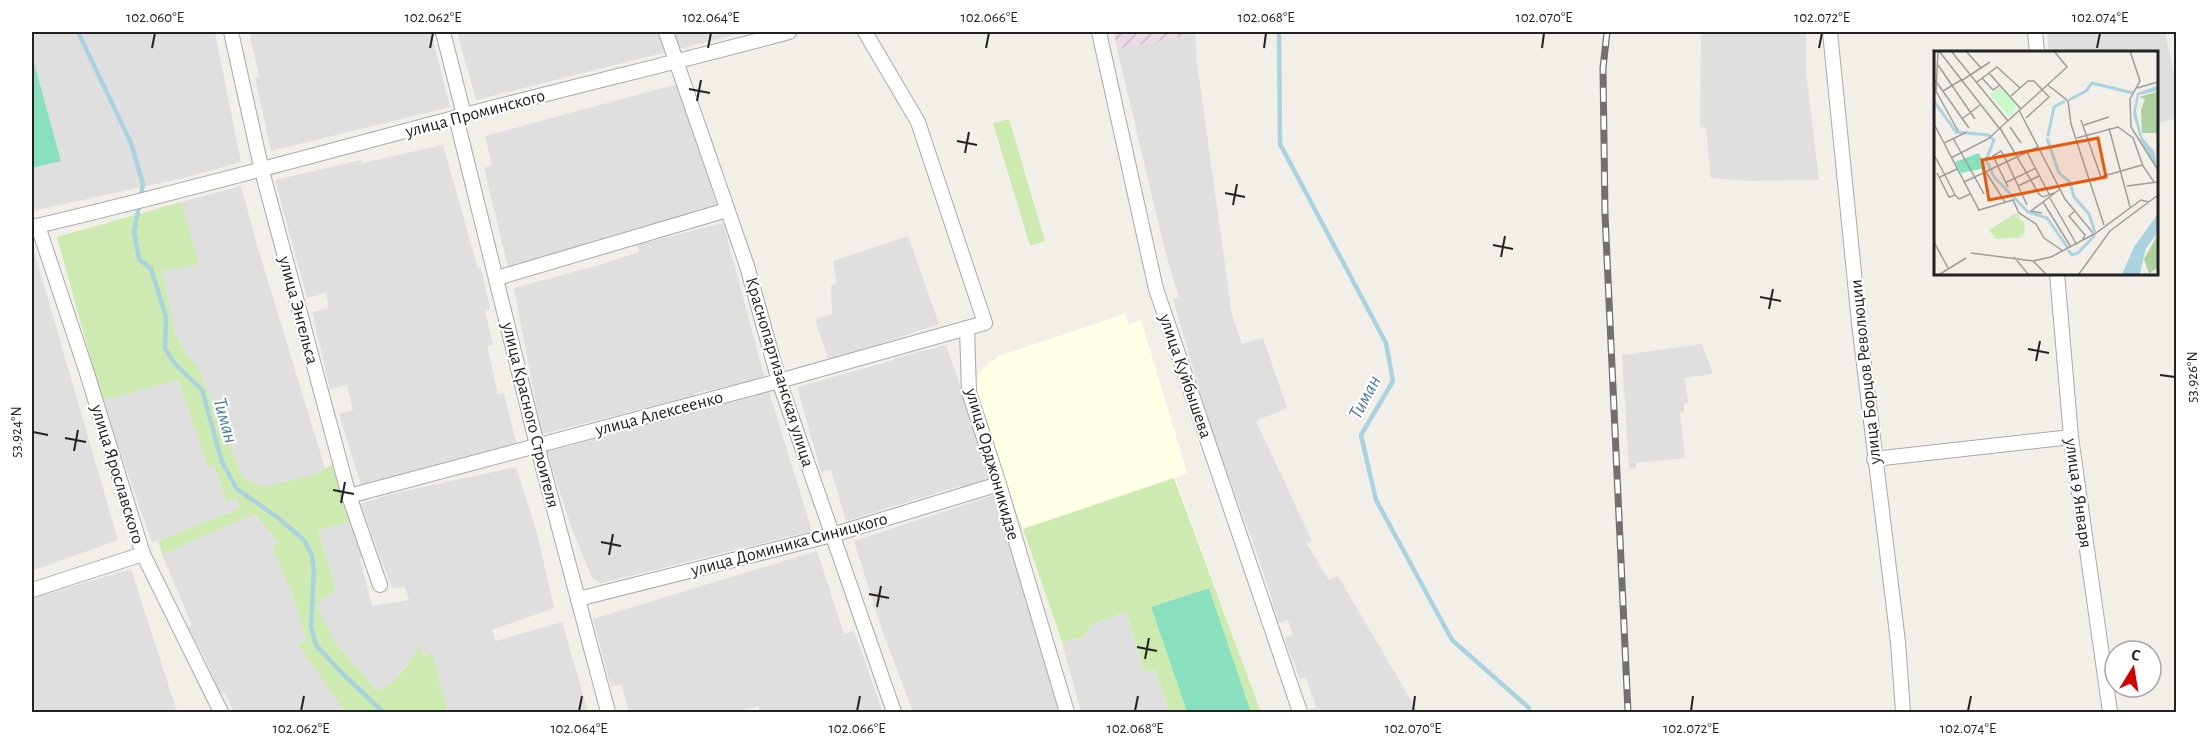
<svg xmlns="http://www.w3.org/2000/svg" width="2208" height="744" viewBox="0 0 2208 744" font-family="'Alegreya Sans',sans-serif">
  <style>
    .residential { fill: #e0dfdf }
    .industrial { fill: url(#industrial-furrows) }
    .education { fill: #ffffe5 }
    .grass { fill: #cdebb0 }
    .pitch { fill: #88e0be }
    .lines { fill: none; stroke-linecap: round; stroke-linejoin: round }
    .stream { stroke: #aad3df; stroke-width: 4.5 }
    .minor-casing { stroke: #a9a9a9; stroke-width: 16 }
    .minor { stroke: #fff; stroke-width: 14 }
    .rail-casing { stroke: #707070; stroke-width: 7 }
    .rail { stroke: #fff; stroke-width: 4.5; stroke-dasharray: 14; stroke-linecap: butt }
    .ticks { fill: none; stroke: #222; stroke-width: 2 }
    .labels { text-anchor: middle; stroke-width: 4.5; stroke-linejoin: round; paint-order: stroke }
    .street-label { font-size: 18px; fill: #222; stroke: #fff }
    .water-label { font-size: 20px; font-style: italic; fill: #4a7aab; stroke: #fff }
    .inset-river { fill: none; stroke: #aad3df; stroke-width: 3 }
    .inset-road { fill: none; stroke: #9f9d99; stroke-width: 1.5 }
    .view { fill: #e8590c; fill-opacity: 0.15; stroke: #e8590c; stroke-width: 3 }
    .inset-edge { fill: none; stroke: #222; stroke-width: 3 }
    .neatline { fill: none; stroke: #222; stroke-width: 2 }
    .ticks-label { font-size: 15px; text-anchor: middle; fill: #222 }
  </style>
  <defs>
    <pattern id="industrial-furrows" width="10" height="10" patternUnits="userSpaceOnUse" patternTransform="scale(1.5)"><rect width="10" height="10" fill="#ebdbe8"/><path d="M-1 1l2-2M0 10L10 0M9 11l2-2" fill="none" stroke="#c9bcc7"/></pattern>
  </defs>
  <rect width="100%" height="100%" fill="#f2efe9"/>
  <g class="residential">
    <path d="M32 32H215L241 162 188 177 32 211V168L61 160 32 55Z"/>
    <path d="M249 32H431L450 107 271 151 255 78 259 76Z"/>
    <path d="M457 32H746L476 100Z"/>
    <path d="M1701 32H1806V72L1819 180 1749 181 1711 178 1706 128 1700 127Z"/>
    <path d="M2062 32H2165L2176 82V118L2156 124V52H2049L2047 34Z"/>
    <path d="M1195 34 1197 63 1232 315 1242 344 1263 338 1287 408 1256 421 1312 541 1306 543 1329 580 1338 576 1418 712H1310L1309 710 1316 707 1306 678 1300 679 1284 638 1293 634 1288 620 1279 623 1258 556 1211 430 1173 299 1179 297 1165 251 1117 49Z"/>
    <path d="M677 84 718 209 509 271 484 168 492 165 485 136Z"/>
    <path d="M443 145 478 269 481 268 490 309 485 311 493 345 487 346 498 394 504 393 517 446 361 486 339 414 353 410 347 385 330 389 312 312 329 308 326 293 307 298 275 180 361 160 362 163Z"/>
    <path d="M241 186 259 252 325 468 312 475 264 487 243 478 229 443 234 440 220 407 211 400 197 366 187 356 175 332 161 271 198 264 181 202Z"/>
    <path d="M723 223 765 379 704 391 695 393V396L542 434 514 288 596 266 639 252 637 245Z"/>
    <path d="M908 236 939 324 829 361 815 320 832 314 831 286 837 283 833 261Z"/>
    <path d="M32 244 118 540 32 571Z"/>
    <path d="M1702 344 1713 374 1685 378 1688 403H1684V412L1680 413 1685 458 1636 463V468L1629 469 1622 355Z"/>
    <path d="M946 345 993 479 962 491 960 486 846 521 831 470 821 472 797 387 894 360V358Z"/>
    <path d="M178 380 208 466 213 464 226 502 236 498 240 508 152 543 102 400Z"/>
    <path d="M769 391 812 531 601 583 592 578 572 529 547 452Z"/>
    <path d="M516 467 537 533 554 608 492 630 496 641 562 622 588 712H448L432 654 425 656 419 644 416 653 395 680 382 690H376L335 642 315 604 336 589 318 530 350 522 363 557 360 559 372 606 409 600 405 587 392 588 360 504 391 494Z"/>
    <path d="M994 495 1041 640 1062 712H913L882 630 854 541Z"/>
    <path d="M253 514 279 543 273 546 294 599 306 640 298 643 345 712H234L225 693 220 694 208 665 188 627 192 625 162 554Z"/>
    <path d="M817 551 844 634 854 631 883 712H760L758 706 745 711 746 712H629L621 684 611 687 593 619Z"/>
    <path d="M131 569 177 712H32V598Z"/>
    <path d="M1126 612 1145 672 1155 670 1170 712H1081L1062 642 1084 637 1090 625Z"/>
  </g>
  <path class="industrial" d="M1114 32H1223V34H1195L1117 49Z"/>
  <path class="education" d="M1125 314 1128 324 1141 320 1187 473 1175 478 1261 712H1170L1155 670 1145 673 1126 612 1090 625 1084 637 1062 642 1003 472 976 389 977 378 981 370 999 356Z"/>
  <g class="grass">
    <path d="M1009 119 1045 241 1030 246 993 123Z"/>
    <path d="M181 202 199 264 162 271 175 332 187 356 197 365 211 400 220 407 234 441 229 443 243 478 264 487 312 475 332 465 350 522 318 530 336 589 316 605 335 642 376 690C392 690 415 657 419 643L424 656 432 653 448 712H345L298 644 306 640 294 599 272 546 279 543 254 514 162 554 158 541 240 508 236 498 226 502 214 465 208 466 178 380 102 400 57 237Z"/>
    <path d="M1174 478 1261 712H1251L1209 588 1151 607 1187 712H1170L1155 670 1145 673 1126 612 1090 625 1084 637 1062 642 1023 529Z"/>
  </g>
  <g class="pitch">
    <path d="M32 55 61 161 32 168Z"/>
    <path d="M1209 588 1251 712H1187L1151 607Z"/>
  </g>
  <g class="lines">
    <g class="stream">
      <path d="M78 32 131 143 143 184 134 232 139 259 151 269 166 317 165 348 175 364 202 390 222 462 237 489 277 517 304 540 312 556 314 570 311 627 316 645 342 673 383 712"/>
      <path d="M1279 32 1280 144 1386 343 1393 381 1361 435 1376 500 1452 640 1529 708V712"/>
    </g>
    <g class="minor-casing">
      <g id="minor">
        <path d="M231 32 262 171 349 496 380 585"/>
        <path d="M443 32 464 115"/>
        <path d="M666 32 747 266 779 381 894 712"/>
        <path d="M865 32 918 122 985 323 967 328 969 392 999 484 1067 712"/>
        <path d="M1099 32 1156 289 1300 712"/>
        <path d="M1830 32 1859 323 1898 642 1903 712"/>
        <path d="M2035 32 2037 52"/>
        <path d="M456 117 537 445 608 712"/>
        <path d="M38 226 86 370 143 554 221 712"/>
        <path d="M32 227C174 194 314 155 454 118 566 88 678 62 789 32"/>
        <path d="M2057 273 2071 437 2110 712"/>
        <path d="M497 278 727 210"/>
        <path d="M1874 459 2071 437"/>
        <path d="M349 496 779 381 967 328"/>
        <path d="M32 590 143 554"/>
        <path d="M578 599 832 535 999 484"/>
      </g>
    </g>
    <use href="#minor" class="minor"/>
    <g class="rail-casing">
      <path id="rail" d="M1607 32 1603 68 1605 214 1628 712"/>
    </g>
    <use href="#rail" class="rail"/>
  </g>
  <path class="ticks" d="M152 48 155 33M430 48 433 33M708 48 711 33M986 48 989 33M1264 48 1266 33M1542 48 1544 33M1819 48 1822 33M2097 48 2100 33M689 89 710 93M697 101 701 80M957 141 977 145M965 153 969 132M1225 193 1245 197M1233 205 1237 184M1493 245 1513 249M1501 257 1505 236M1760 297 1781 301M1769 309 1773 289M2028 349 2049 353M2036 361 2040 341M2160 375 2175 377M33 432 48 435M65 438 86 442M74 451 78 430M333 490 354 494M341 503 345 482M601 542 621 546M609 555 613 534M869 594 889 598M877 607 881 586M1137 647 1157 651M1145 659 1149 638M301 711 304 696M579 711 582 696M857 711 860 696M1135 711 1138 696M1413 711 1415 696M1691 711 1693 696M1968 711 1971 696"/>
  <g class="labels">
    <g class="street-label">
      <text transform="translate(475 113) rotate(-15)" y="6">улица Проминского</text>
      <text transform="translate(299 310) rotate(75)" y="6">улица Энгельса</text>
      <text transform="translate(780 372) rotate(73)" y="6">Краснопартизанская улица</text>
      <text transform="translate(1865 372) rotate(-96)" y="6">улица Борцов Революции</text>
      <text transform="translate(1186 376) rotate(71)" y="6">улица Куйбышева</text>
      <text transform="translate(659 413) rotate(-15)" y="6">улица Алексеенко</text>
      <text transform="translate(531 415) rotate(76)" y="6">улица Красного Строителя</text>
      <text transform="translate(993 464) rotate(74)" y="6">улица Орджоникидзе</text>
      <text transform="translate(118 474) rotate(73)" y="6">улица Ярославского</text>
      <text transform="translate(2079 493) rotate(82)" y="6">улица 9 Января</text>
      <text transform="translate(789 544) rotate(-15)" y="6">улица Доминика Синицкого</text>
    </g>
    <g class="water-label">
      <text transform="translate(1364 397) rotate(-62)" y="7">Тиман</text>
      <text transform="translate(226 420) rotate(74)" y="7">Тиман</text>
    </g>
  </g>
  <g transform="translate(1934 51)">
    <rect width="224" height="224" fill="#f2efe9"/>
    <path d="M82 162 84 163 86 167 80 165 90 171 91 182 85 185 92 186 58 188 61 187 55 179Z" fill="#cdebb0"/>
    <path d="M223 41V82H208L207 59 211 48 205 46ZM223 185V217L215 223 210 208Z" fill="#add19e"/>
    <path d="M67 35 83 54 76 66 56 44Z" fill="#c8facc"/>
    <path d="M45 102 52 117 27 122 21 111Z" fill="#88e0be"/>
    <path d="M223 35V40L205 44 202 60 208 86 220 100 223 116 207 90 199 63 203 42ZM223 164V183L212 197 206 223H188L200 196Z" fill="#aad3df"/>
    <path class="inset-river" d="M135 49 152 40 158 32 199 42M0 50 22 81 54 84 60 89 52 109 60 126 94 161 113 167 134 197M114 85 120 56 131 50M113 87 125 122 136 131 140 146 155 163 161 181M134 199 138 204 144 202 161 184"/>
    <path class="inset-road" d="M5 0 65 77M17 0 74 70M32 0 47 17M196 0 206 30 196 48 197 76 224 119M4 1 2 40 24 80M4 14 41 68M55 22 87 58M48 27 59 39 66 34M1 29 35 77M27 30 56 11M43 31 63 16 86 37M114 34 134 50 137 73 170 174M203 37 224 31M9 40 27 29M77 45 94 30H100L115 46 92 67M85 59 131 148 159 182M28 68 46 54M147 69 167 126M0 73 45 159 79 149 85 162 102 173 110 187 129 200M150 74 175 66M76 76 87 92M66 77 105 143 109 146 120 142M175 77 196 156M19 87 50 143M143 87 184 76 199 87 209 115 220 131M10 92 33 81M93 101 115 143M0 104 11 124M17 107 54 88 133 16 120 0M73 111 67 100 59 105 74 136M73 111 93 154M52 121 71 151M3 122 15 146 21 144 25 148 36 143M11 124 21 144M6 126 23 118M156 129 208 114M30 131 104 96M71 132 102 117M84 135 105 125M193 135 224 131M116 147 143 194M109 151 137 196M141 160 135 165 151 184 148 190M108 162 97 160 126 138M0 191 14 217M37 202 99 210 117 206 162 182 207 149 215 151M80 206 94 223M99 210 112 223M6 223 32 207M145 223 176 180 224 144"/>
    <path class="view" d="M164 87 172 126 55 149 48 109Z"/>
    <rect width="224" height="224" class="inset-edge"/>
  </g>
  <rect width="2208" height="744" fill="none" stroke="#ffffff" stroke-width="66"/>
  <g transform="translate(2133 669) rotate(11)"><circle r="28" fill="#ffffff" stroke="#a7a7a7" stroke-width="1.5"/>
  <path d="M0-4.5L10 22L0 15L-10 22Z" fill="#d40000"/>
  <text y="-9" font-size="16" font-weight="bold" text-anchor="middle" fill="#222222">С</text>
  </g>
  <rect x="33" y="33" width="2142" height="678" class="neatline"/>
  <g class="ticks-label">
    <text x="155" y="22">102.060°E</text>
    <text x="433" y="22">102.062°E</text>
    <text x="711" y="22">102.064°E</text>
    <text x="989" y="22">102.066°E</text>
    <text x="1266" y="22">102.068°E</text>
    <text x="1544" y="22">102.070°E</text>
    <text x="1822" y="22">102.072°E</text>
    <text x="2100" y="22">102.074°E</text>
    <text transform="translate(2192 377) rotate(-90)" y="5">53.926°N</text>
    <text transform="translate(16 432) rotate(-90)" y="5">53.924°N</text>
    <text x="301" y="733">102.062°E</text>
    <text x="579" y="733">102.064°E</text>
    <text x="857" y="733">102.066°E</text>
    <text x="1135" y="733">102.068°E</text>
    <text x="1413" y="733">102.070°E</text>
    <text x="1691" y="733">102.072°E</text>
    <text x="1968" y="733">102.074°E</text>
  </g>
</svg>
